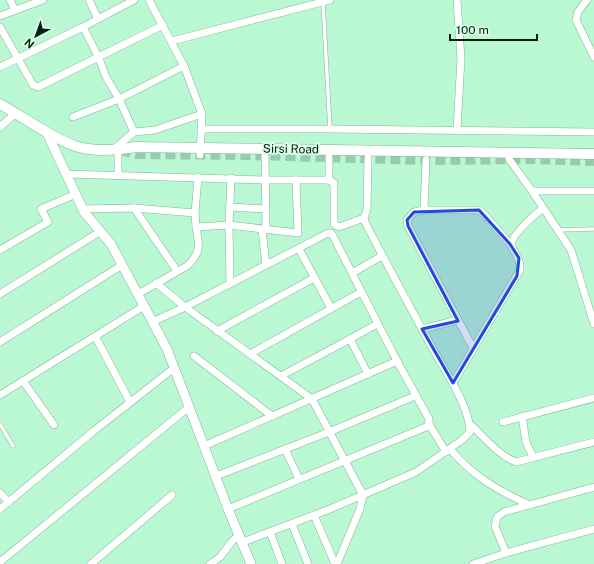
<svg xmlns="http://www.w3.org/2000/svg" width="594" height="564" viewBox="0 0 594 564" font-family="'Public Sans',sans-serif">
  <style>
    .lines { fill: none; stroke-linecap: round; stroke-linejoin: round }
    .secondary-tunnel { stroke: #96ccac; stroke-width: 10; stroke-dasharray: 10 5; stroke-linecap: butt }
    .service-casing { stroke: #7db996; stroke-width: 4.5 }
    .minor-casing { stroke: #7db996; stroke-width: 8 }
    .tertiary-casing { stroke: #7db996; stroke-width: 10 }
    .secondary-casing { stroke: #7db996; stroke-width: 11 }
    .service { stroke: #fff; stroke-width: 3.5 }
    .minor { stroke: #fff; stroke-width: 7 }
    .tertiary { stroke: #fff; stroke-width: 9 }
    .secondary { stroke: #fff; stroke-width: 10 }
    .marked { fill: #1d4ed8; fill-opacity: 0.2; stroke: #1d4ed8; stroke-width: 3; stroke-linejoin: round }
    .labels { text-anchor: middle; stroke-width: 4; stroke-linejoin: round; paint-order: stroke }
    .street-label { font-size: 12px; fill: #061f12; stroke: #dafee8 }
  </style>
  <rect width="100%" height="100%" fill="#baf7d3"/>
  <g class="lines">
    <path class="secondary-tunnel" d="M121 150 136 154 251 155 426 160 532 159 594 161"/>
    <g class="service-casing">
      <g id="service">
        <path d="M323 2 330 129"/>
        <path d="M558 230 594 229"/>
        <path d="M0 424 13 446"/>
      </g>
    </g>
    <g class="minor-casing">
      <g id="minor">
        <path d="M10 0 15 10"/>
        <path d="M89 0 98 19"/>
        <path d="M149 0 184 66 202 114 200 155"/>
        <path d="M457 0 461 58 457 130"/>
        <path d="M587 0 578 12 576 20 594 57"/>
        <path d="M0 16 43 0"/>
        <path d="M0 27 33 85 38 87 163 25"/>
        <path d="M83 27 98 56 106 77 119 99 134 132"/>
        <path d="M172 41 330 0"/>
        <path d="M0 67 83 27 134 0"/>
        <path d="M73 117 119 99 184 66"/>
        <path d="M0 127 16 113"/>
        <path d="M201 129H330L594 132"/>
        <path d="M113 150 134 132 155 130 202 114"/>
        <path d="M118 150V175"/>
        <path d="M265 156 266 230"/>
        <path d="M509 159 532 191 571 250 594 324"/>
        <path d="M66 174 266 180H329V157"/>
        <path d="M198 177 195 213 196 227 229 225 298 233 296 180"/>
        <path d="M329 180 334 183V224L339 227 364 218"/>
        <path d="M532 191H594"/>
        <path d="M230 207 266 209"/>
        <path d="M134 208 177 271"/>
        <path d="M83 209 134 208 195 213"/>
        <path d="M424 210 426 160"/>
        <path d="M262 230 266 265"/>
        <path d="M299 249 331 308"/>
        <path d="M0 250 48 222 41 209 76 194"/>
        <path d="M352 273 382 256"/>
        <path d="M156 283 185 307 312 399 363 495 360 509 337 564"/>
        <path d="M230 284 229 225 231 178"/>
        <path d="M0 294 101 231"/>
        <path d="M138 294 187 266C202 252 199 245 196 227"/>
        <path d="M152 322 185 307 326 234 331 233 333 236 397 361 204 446"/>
        <path d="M422 329 458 320"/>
        <path d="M217 331 314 278"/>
        <path d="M95 336 130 402"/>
        <path d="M350 339 377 324"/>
        <path d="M0 342 122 265"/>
        <path d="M473 348 408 226 407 220 414 212 424 210H479L484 214 510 244"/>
        <path d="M250 354 361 292"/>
        <path d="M194 356 272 416"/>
        <path d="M281 376 350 339 368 374"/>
        <path d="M23 381 54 425"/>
        <path d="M453 383 520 270C521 260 516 255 512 247 507 238 536 214 543 208"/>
        <path d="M0 395 144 306"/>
        <path d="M522 416 526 442 533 457"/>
        <path d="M503 422 594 398"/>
        <path d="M429 424 446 452"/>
        <path d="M470 424C484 437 498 455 516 462L594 442"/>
        <path d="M285 449 299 479"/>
        <path d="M450 449C475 478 496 489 529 505"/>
        <path d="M216 476 329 432 415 396"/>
        <path d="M0 493 9 502"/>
        <path d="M0 509 95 430 174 368"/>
        <path d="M228 509 426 427 429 424V419L397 361"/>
        <path d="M314 515 335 564"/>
        <path d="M292 524 308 564"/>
        <path d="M270 532 282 564"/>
        <path d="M243 542 330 509 416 472 462 440 470 432C470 407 445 371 433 349 410 307 387 265 365 222L364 218 367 209 368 158"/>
        <path d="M506 553 495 526 497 517 504 512 594 487"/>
        <path d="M0 562 189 407"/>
        <path d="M91 564 172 495"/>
        <path d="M210 564 220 557 233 540 240 535"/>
        <path d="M473 564 506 553 594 529"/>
      </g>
    </g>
    <g class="tertiary-casing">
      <path id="tertiary" d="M46 131 84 212 111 244 167 349 228 509 251 564"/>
    </g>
    <g class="secondary-casing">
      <path id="secondary" d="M0 104C23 117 50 137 75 146 93 152 118 150 136 147L594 154"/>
    </g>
    <use href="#service" class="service"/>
    <use href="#minor" class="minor"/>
    <use href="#tertiary" class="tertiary"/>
    <use href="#secondary" class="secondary"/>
  </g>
  <path class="marked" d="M479 210 510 244 519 258 517 276 453 383 422 329 458 321 408 226 407 220 414 212Z"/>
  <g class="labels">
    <g class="street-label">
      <text transform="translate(291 149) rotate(1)" y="4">Sirsi Road</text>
    </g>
  </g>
  <g transform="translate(36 36) rotate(221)" stroke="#dafee8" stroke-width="3" paint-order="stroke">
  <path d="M0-3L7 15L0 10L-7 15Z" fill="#061f12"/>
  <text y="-6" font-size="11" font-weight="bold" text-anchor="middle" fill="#061f12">N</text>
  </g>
  <path d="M450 34v6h87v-6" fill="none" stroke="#061f12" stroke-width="2"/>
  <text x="456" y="34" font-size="12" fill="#061f12" stroke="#dafee8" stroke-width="3" paint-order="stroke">100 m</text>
</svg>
